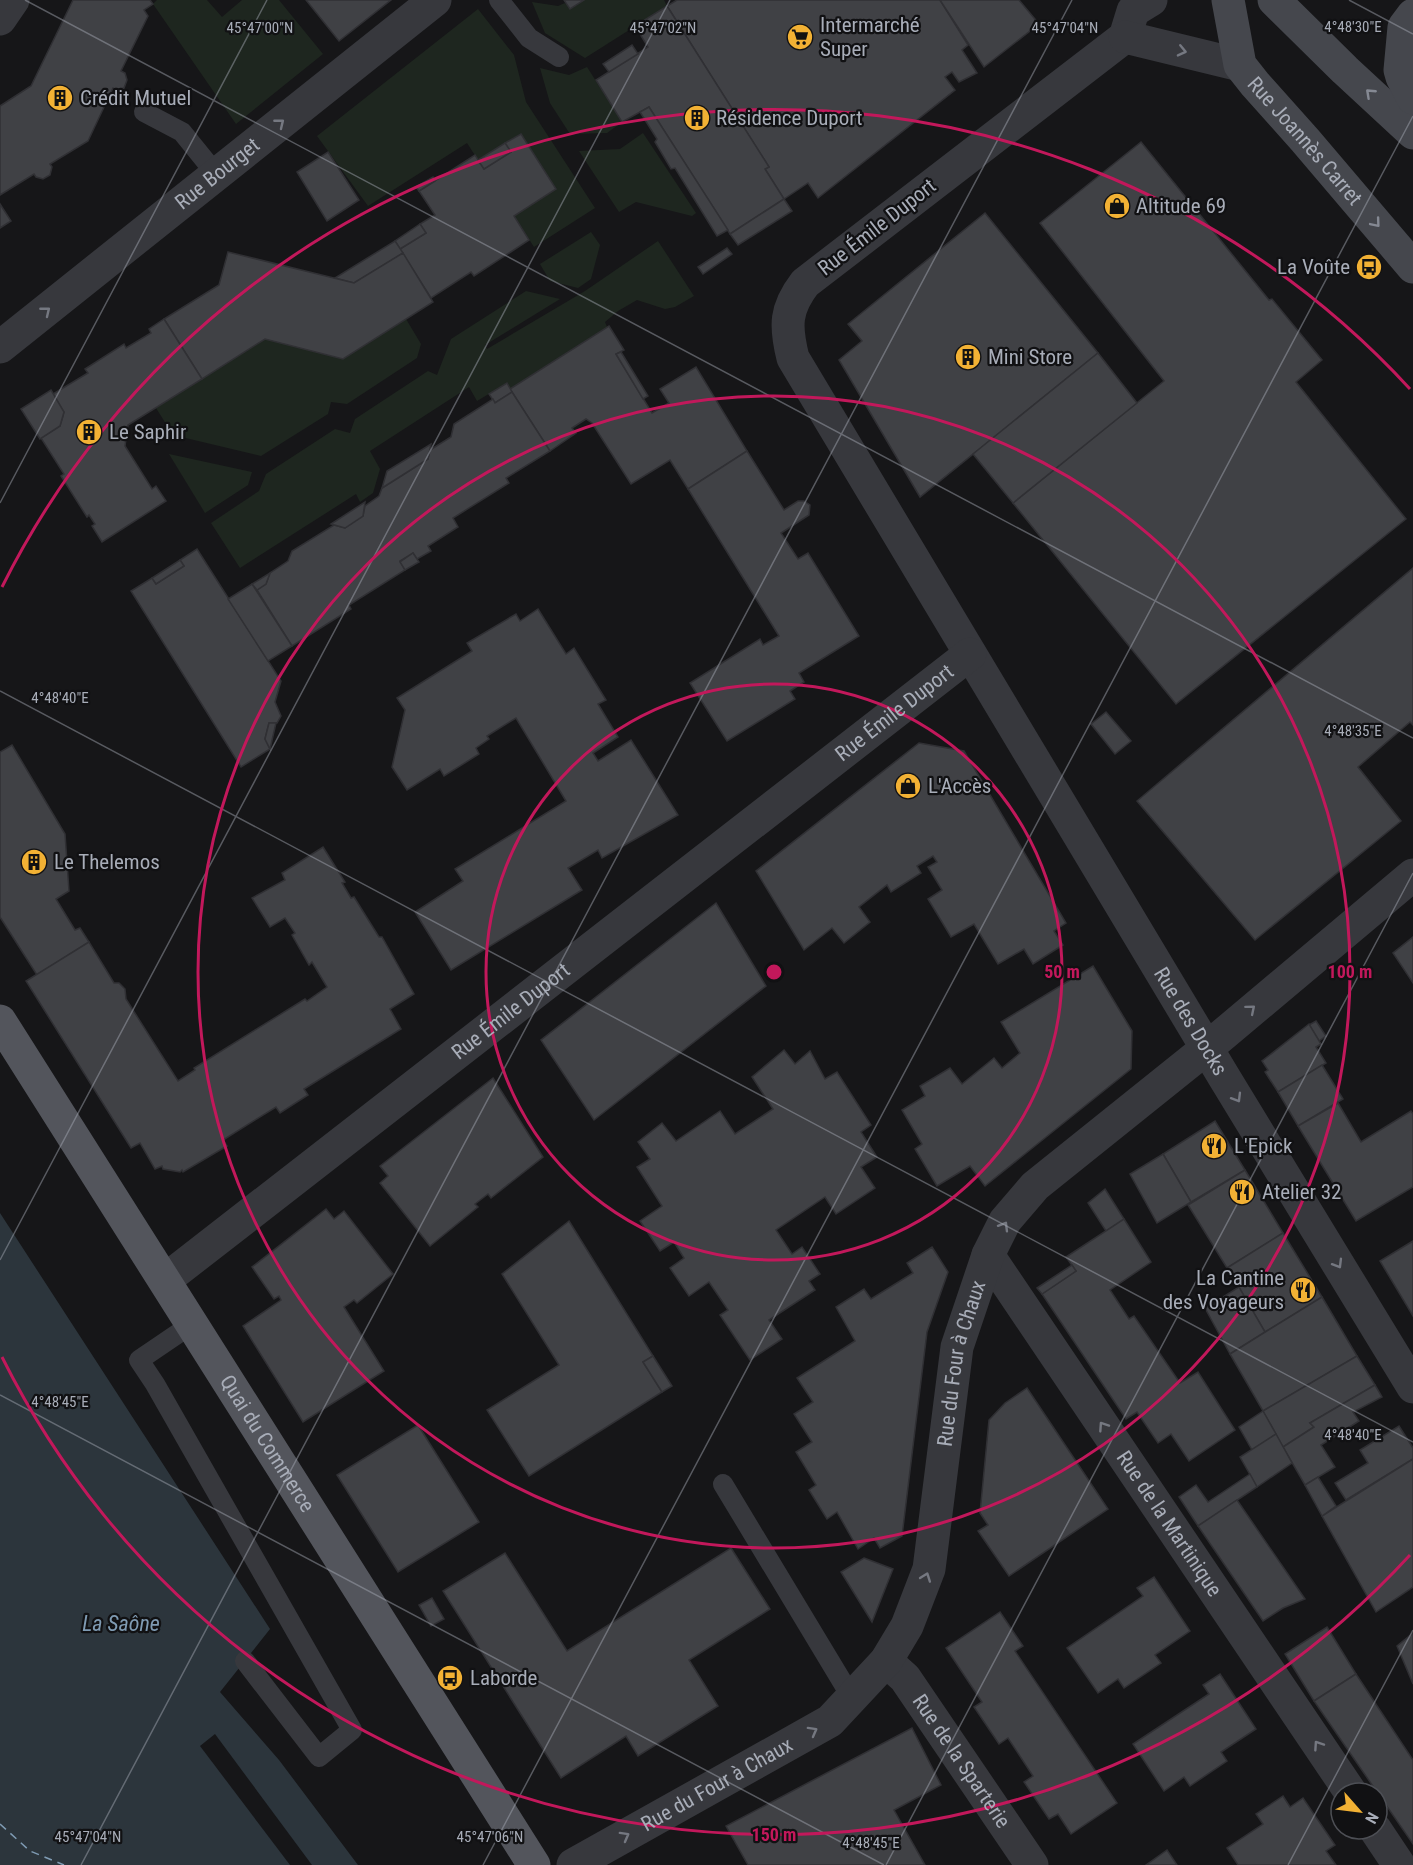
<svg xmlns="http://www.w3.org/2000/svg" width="1413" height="1865" viewBox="0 0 1413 1865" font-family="'Roboto Condensed',sans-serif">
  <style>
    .green { fill: #1e261f }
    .water { fill: #2c353c }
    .pier { fill: #161618 }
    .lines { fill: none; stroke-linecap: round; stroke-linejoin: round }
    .ferry { stroke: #7f9bb3; stroke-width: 1.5; stroke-dasharray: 8 6; stroke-linecap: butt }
    .building { fill: #404145; stroke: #303034; stroke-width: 1.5 }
    .lane { stroke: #37383d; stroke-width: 20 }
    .street { stroke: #37383d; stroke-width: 33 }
    .secondary { stroke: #45474d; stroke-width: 33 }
    .primary { stroke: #53555c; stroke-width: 33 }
    .oneway { stroke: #757881 }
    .oneway2 { stroke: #858993 }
    .ticks { fill: none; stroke: #a8adb8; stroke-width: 1.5; stroke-opacity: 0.45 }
    .ring { fill: none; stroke: #c2185b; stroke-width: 3 }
    .labels { text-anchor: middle; stroke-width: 4.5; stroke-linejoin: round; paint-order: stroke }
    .poi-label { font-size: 21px; fill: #a8adb8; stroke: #111113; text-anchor: start }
    .street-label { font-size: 21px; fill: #a8adb8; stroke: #111113 }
    .water-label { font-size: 22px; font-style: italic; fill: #7f9bb3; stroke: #111113 }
    .ticks-label { font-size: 15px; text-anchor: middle; fill: #a8adb8; stroke: #111113; stroke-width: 4.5; stroke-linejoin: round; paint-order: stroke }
    .centre { fill: #c2185b; stroke: #111113; stroke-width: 3 }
    .ring-label { font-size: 18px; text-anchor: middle; font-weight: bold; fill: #c2185b; stroke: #111113; stroke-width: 4.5; stroke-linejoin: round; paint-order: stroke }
  </style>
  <rect width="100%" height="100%" fill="#161618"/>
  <g class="green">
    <path d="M157 0H207L222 17 242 0H279L323 54 236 124 153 4Z"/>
    <path d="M584 0H664L667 6 585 58 545 33 532 2 558 6 565 3 570 9Z"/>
    <path d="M478 9 514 55 526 102 595 208 534 247 514 216 556 189 520 134 478 160 467 143 368 206 317 136Z"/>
    <path d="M587 67 622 122 607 133 570 134 550 103 540 68 569 75Z"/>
    <path d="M643 133 696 213 692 216 636 202 619 212 579 151 620 149Z"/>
    <path d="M591 232 600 245 591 279 578 288 550 281 540 264Z"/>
    <path d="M658 241 694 296 675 307 665 309 637 300 618 311 605 322 607 327 510 389 507 383 477 401 469 387 370 451 380 469 373 493 360 502 356 494 240 568 211 523 259 491 266 474 335 429 350 433 355 419 428 371 437 375 451 339 526 291 560 299 485 345 487 349 585 291Z"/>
    <path d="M406 319 421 344 417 358 347 404 331 402 328 414 261 456 173 435 156 408 265 339 343 359Z"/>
    <path d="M169 454 252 472 248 485 205 513Z"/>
  </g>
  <path class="water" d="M0 1213 270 1629 220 1692 279 1760 358 1865H0Z"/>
  <path class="pier" d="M215 1734 312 1865H290L200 1746Z"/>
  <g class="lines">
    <path class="ferry" d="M0 1824 30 1851 64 1865"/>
  </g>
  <g class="building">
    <path d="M73 0H150L153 4 144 10 148 16 121 71 125 73 127 80 124 88 116 90 113 88 88 141 50 164 52 167 50 175 43 179 36 177 34 174 0 195V106L31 86Z"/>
    <path d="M306 0H391L339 41Z"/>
    <path d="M564 0H584L570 9Z"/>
    <path d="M677 0H940L968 45 962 50 977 73 959 82 952 72 945 77 955 90 818 198 808 183 784 199 765 169 769 167 667 6Z"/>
    <path d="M940 0H1019L1039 24 984 67Z"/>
    <path d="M667 6 769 167 765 169 784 199 730 234 649 107 622 122 596 80 648 47 635 26Z"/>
    <path d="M632 45 638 54 609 72 603 64Z"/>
    <path d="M649 107 728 230 717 236 675 168 671 169 655 142 657 139 640 112Z"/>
    <path d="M521 134 556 189 514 216 529 240 474 276 471 272 431 298 400 249 426 233 420 224 435 215 419 191 475 155 484 169 511 152 505 143Z"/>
    <path d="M1141 142 1269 300 1272 299 1322 360 1296 382 1406 519 1176 704 1013 503 1164 381 1040 223Z"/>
    <path d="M505 143 511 152 484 169 478 160Z"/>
    <path d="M328 152 359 200 327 221 297 172Z"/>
    <path d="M433 177 435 181 419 191 416 187Z"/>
    <path d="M784 199 792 211 738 245 730 234Z"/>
    <path d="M0 204 11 221 0 228Z"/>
    <path d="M985 213 1098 353 920 497 839 360 862 341 848 324Z"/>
    <path d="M420 224 426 233 400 249 395 241Z"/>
    <path d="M395 241 403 253 354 283 335 278Z"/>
    <path d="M727 248 732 254 703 274 698 267Z"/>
    <path d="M228 252 354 283 403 253 433 302 343 359 265 339 202 379 164 319 219 285Z"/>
    <path d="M164 319 202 379 128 425 125 446 152 489 156 486 166 501 102 542 92 526 95 524 89 515 87 517 61 476 64 474 41 438 60 426 64 412 53 394 88 373 85 369 124 344 126 348 151 333 149 329Z"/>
    <path d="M609 326 624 350 616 354 652 413 669 403 660 389 696 367 747 451 688 489 670 460 631 484 592 423 586 419 572 428 576 433 550 451 510 389Z"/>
    <path d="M621 352 648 396 643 399 616 354Z"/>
    <path d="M1098 353 1137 403 1013 503 973 454Z"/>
    <path d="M507 383 512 392 495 403 489 394Z"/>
    <path d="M51 390 64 412 60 426 40 439 21 409Z"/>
    <path d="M512 392 550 451 506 478 509 483 453 518 458 527 428 546 431 551 417 559 413 553 400 561 405 570 349 605 351 609 292 646 257 590 266 584 270 573 288 561 292 551 334 525 345 528 363 516 365 506 379 496 382 488 428 459 430 450 451 437 454 424 493 399 495 403Z"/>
    <path d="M431 444 428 459 382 488 387 471Z"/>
    <path d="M747 451 784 510 798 501H804L810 505 809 515 781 533 798 559 808 553 859 636 799 673 804 682 790 691 795 699 727 741 690 683 760 639 763 645 779 636 688 489Z"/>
    <path d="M365 502 363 516 345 528 331 524Z"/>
    <path d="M197 549 281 681 275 702 281 716 277 723H269L265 739 270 749 241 767 131 591 152 578 156 584 184 566 180 560Z"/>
    <path d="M413 553 419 562 405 570 400 562Z"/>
    <path d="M180 560 184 566 156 584 152 578Z"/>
    <path d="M1413 568V725L1410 722 1358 767 1401 821 1255 940 1137 801Z"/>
    <path d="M270 573 266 584 257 590 252 584Z"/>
    <path d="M252 584 292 646 268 661 228 599Z"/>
    <path d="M538 609 566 654 574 648 606 700 598 704 618 737 593 753 598 761 631 740 678 815 602 858 598 850 568 868 582 890 451 970 415 912 463 881 455 869 566 801 516 718 487 736 489 739 476 748 479 754 444 776 440 769 407 790 392 767 405 710 397 698 472 651 467 643 516 614 520 621Z"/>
    <path d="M1106 712 1131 741 1115 754 1091 724Z"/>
    <path d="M269 723H276L270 749 265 739Z"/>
    <path d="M919 743 964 751 1066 923 1054 931 1063 945 1033 964 1024 949 998 964 974 924 951 937 928 899 942 890 928 867 937 862 933 856 917 866 921 873 891 892 887 885 859 907 870 922 844 943 832 928 804 950 756 871Z"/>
    <path d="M12 745 65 834 69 891 56 899 75 930 80 928 89 942 37 975 0 917V752Z"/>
    <path d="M323 847 345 882 342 883 351 898 354 897 379 937H382L414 994 390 1009 401 1029 304 1089 308 1095 280 1113 276 1107 223 1140 227 1146 183 1172 182 1170 180 1172 163 1169 162 1166 155 1169 140 1143 131 1148 26 981 89 942 114 983H119L125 989 126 999 178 1081 195 1070 194 1068 305 999 307 1001 327 987 312 962 309 965 292 935 295 933 285 918 270 927 252 898 285 880 282 873Z"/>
    <path d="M716 903 766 986 594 1120 541 1040Z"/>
    <path d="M1413 937V983L1393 953Z"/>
    <path d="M1093 966 1132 1031 1131 1069 985 1186 970 1166 937 1186 915 1149 922 1144 902 1110 925 1096 920 1086 950 1068 962 1084 994 1058 1002 1068 1020 1053 1001 1022Z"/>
    <path d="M1316 1021 1326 1036 1319 1041 1309 1025Z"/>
    <path d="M1309 1024 1321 1044 1316 1047 1326 1063 1278 1092 1265 1072 1268 1070 1262 1061Z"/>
    <path d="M784 1050 795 1064 810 1051 825 1079 837 1072 871 1125 861 1132 877 1157 861 1167 875 1188 836 1214 825 1197 776 1230 792 1254 802 1247 820 1274 809 1281 815 1290 769 1320 782 1339 750 1360 720 1315 728 1310 709 1282 689 1296 670 1268 684 1258 674 1242 660 1251 640 1221 662 1206 637 1167 650 1159 638 1142 662 1123 676 1141 720 1111 735 1134 773 1109 752 1077Z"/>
    <path d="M1322 1065 1343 1099 1298 1126 1278 1092Z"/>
    <path d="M493 1078 543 1157 491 1198 488 1194 475 1204 478 1207 430 1246 380 1183 388 1176 380 1166Z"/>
    <path d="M1338 1103 1361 1142 1411 1111 1413 1114V1187L1356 1221 1298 1126Z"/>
    <path d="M1215 1121 1245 1170 1191 1202 1163 1154Z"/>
    <path d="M1163 1154 1191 1202 1157 1223 1130 1174Z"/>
    <path d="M1245 1170 1283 1233 1227 1268 1188 1205Z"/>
    <path d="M1105 1189 1124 1219 1106 1231 1088 1203Z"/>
    <path d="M326 1209 334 1219 344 1211 393 1274 357 1303 354 1300 344 1307 384 1371 303 1422 243 1326 281 1300 279 1296 274 1299 252 1267Z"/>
    <path d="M1124 1219 1151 1262 1110 1290 1129 1319 1134 1316 1180 1383 1198 1372 1235 1430 1189 1461 1171 1434 1158 1443 1137 1412 1126 1419 1042 1294 1076 1271 1066 1257Z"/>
    <path d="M569 1221 653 1356 643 1362 662 1392 529 1476 487 1410 559 1365 502 1274Z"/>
    <path d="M1283 1233 1322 1297 1265 1332 1227 1268Z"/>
    <path d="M1413 1241V1316L1380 1261Z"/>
    <path d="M932 1247 948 1272 927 1332 902 1536 880 1548 874 1538 858 1549 837 1512 827 1519 809 1490 816 1485 796 1452 812 1442 794 1414 813 1402 797 1378 855 1341 836 1307 864 1289 871 1299 913 1273 907 1263Z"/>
    <path d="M1072 1265 1076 1271 1042 1294 1037 1288Z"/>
    <path d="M1239 1287 1265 1332 1230 1354 1205 1308Z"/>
    <path d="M1322 1297 1357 1356 1263 1411 1230 1354Z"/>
    <path d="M653 1356 672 1386 662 1392 643 1362Z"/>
    <path d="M1357 1356 1375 1385 1310 1423 1314 1427 1283 1447 1263 1411Z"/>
    <path d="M1375 1385 1382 1397 1353 1412 1359 1421 1321 1445 1335 1467 1305 1485 1283 1447 1314 1427 1310 1423Z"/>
    <path d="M1027 1388 1108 1509 1009 1576 978 1531 988 1525 980 1513 989 1420 1005 1403Z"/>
    <path d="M1263 1411 1276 1434 1252 1450 1239 1427Z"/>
    <path d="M418 1425 479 1522 398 1572 337 1475Z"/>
    <path d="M1399 1426 1413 1448V1459L1346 1500 1335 1483 1368 1463 1360 1450Z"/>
    <path d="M1276 1434 1292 1463 1257 1487 1240 1457Z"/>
    <path d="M1413 1459V1587L1376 1612 1322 1516Z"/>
    <path d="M1250 1474 1257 1487 1198 1526 1179 1497 1196 1485 1208 1502Z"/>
    <path d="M1318 1477 1336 1506 1322 1516 1305 1485Z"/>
    <path d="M1237 1500 1305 1599 1283 1608 1263 1621 1198 1526Z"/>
    <path d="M731 1548 770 1609 689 1660 718 1706 638 1756 626 1736 561 1778 443 1591 505 1553 567 1651Z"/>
    <path d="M864 1558 893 1569 872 1622 841 1572Z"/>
    <path d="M1154 1577 1190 1631 1155 1655 1161 1663 1124 1688 1118 1679 1098 1693 1067 1648 1143 1596 1137 1588Z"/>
    <path d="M432 1598 444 1619 431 1626 419 1605Z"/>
    <path d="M1000 1612 1023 1646 1015 1651 1117 1803 1071 1834 1058 1814 1049 1819 1024 1782 1033 1776 1008 1738 999 1744 974 1707 982 1702 946 1648Z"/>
    <path d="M1327 1627 1356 1674 1314 1701 1285 1654Z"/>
    <path d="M1413 1633V1684L1397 1646Z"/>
    <path d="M1220 1674 1256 1729 1221 1752 1227 1761 1190 1786 1184 1777 1164 1791 1133 1744 1209 1694 1203 1685Z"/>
    <path d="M1356 1674 1413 1760V1844L1314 1701Z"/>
    <path d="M912 1728 941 1785 894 1810 925 1865H748L726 1826Z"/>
    <path d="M1283 1796 1290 1807 1303 1798 1335 1845 1326 1851 1336 1865H1238L1227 1848 1263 1824 1256 1814Z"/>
    <path d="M1167 1850 1177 1865H1146Z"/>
  </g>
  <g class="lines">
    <g class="lane">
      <path d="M499 0 529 38 559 57"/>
      <path d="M144 112 182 132 216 174"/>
      <path d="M192 1324 139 1360 155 1384 352 1730 319 1757 245 1661"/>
      <path d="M723 1484 852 1698"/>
    </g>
    <g class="street">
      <path id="s1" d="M1151 0 1133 11 1125 37 1122 39 805 283C785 309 785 326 793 358L1224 1077 1413 1387"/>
      <path d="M0 19 13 0"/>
      <path d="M1125 37 1240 65"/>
      <path id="s2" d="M0 347 435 0"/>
      <path id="s3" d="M988 1255 1351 1793"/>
      <path id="s4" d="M165 1280 970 654"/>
      <path id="s5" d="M886 1661 905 1678 1032 1865"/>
      <path d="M1375 1829 1399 1865"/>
      <path id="s6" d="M573 1865 830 1721 886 1661 907 1626 929 1569 957 1347 988 1255 1005 1221 1035 1186 1207 1048 1413 875"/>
    </g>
    <g class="secondary">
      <path id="s7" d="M1228 0 1240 65 1255 84 1305 140 1413 267"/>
      <path d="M1274 0 1345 70 1413 133"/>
      <path d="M1413 15 1404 27 1400 70 1402 77 1413 98"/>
    </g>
    <path class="primary" id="s8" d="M0 1021 534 1865"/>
  </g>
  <defs><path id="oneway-chevron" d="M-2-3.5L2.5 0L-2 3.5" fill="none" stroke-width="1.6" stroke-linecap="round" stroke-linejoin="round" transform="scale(1.5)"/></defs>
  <g class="oneway">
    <use href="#oneway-chevron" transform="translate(1182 51) rotate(13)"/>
    <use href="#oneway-chevron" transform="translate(280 123) rotate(-39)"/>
    <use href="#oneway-chevron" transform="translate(46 311) rotate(-39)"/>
    <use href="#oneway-chevron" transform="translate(1251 1009) rotate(-40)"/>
    <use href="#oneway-chevron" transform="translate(1237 1098) rotate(59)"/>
    <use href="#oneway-chevron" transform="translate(1004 1226) rotate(-59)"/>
    <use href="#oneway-chevron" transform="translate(1338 1264) rotate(59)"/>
    <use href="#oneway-chevron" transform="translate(1103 1426) rotate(-124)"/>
    <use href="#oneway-chevron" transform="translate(926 1577) rotate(-70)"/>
    <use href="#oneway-chevron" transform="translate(813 1731) rotate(-29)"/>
    <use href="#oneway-chevron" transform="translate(1318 1745) rotate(-124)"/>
    <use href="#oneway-chevron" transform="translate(625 1836) rotate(-29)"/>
  </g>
  <g class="oneway2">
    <use href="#oneway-chevron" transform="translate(1370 93) rotate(-137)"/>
    <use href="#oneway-chevron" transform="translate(1376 223) rotate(50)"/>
  </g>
  <path class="ticks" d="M25 0 1413 738M1349 0 1413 34M0 503 267 0M0 691 1413 1442M0 1260 670 0M0 1395 884 1865M81 1865 1072 0M483 1865 1413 116M886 1865 1413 873M1288 1865 1413 1630"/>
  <g class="ring">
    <circle cx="774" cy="972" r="288"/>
    <circle cx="774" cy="972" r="576"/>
    <path d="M1410 1555A863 863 0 0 1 2 1357M2 587A863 863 0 0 1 1410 389"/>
  </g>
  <defs>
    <g id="supermarket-disc" transform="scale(1.35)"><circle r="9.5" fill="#f2b134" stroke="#111113"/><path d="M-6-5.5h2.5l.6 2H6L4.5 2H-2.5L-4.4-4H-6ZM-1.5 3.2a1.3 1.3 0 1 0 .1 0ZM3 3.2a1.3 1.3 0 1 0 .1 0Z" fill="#111"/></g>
    <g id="building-disc" transform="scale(1.35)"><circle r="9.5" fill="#f2b134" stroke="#111113"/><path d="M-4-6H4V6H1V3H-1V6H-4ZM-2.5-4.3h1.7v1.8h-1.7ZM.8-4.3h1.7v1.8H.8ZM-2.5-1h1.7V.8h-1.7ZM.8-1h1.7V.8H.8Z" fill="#111"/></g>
    <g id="shop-disc" transform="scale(1.35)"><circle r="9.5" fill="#f2b134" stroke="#111113"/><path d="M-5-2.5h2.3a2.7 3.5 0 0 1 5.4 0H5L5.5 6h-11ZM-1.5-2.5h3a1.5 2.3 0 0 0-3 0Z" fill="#111"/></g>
    <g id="bus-disc" transform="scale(1.35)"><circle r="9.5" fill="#f2b134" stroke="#111113"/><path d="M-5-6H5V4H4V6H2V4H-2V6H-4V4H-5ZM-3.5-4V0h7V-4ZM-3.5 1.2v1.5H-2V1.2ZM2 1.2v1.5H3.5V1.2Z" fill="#111"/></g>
    <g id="restaurant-disc" transform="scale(1.35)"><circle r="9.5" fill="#f2b134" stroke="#111113"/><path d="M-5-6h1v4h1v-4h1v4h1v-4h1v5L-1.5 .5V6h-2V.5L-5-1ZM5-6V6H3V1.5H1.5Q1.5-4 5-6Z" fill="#111"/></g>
  </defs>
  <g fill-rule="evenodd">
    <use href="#supermarket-disc" x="800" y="37"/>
    <use href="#building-disc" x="60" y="98"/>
    <use href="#building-disc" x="697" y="118"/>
    <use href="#shop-disc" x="1117" y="206"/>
    <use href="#bus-disc" x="1369" y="267"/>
    <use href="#building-disc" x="968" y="357"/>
    <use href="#building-disc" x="89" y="432"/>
    <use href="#shop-disc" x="908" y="786"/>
    <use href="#building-disc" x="34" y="862"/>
    <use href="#restaurant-disc" x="1214" y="1146"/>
    <use href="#restaurant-disc" x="1242" y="1192"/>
    <use href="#restaurant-disc" x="1303" y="1290"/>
    <use href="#bus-disc" x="450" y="1678"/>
  </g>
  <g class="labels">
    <g class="poi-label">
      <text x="820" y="32">Intermarché<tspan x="820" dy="24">Super</tspan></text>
      <text x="80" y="105">Crédit Mutuel</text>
      <text x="716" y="125">Résidence Duport</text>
      <text x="1136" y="213">Altitude 69</text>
      <text x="1350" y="274" text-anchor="end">La Voûte</text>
      <text x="988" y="364">Mini Store</text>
      <text x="109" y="439">Le Saphir</text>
      <text x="928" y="793">L'Accès</text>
      <text x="54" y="869">Le Thelemos</text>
      <text x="1234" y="1153">L'Epick</text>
      <text x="1262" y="1199">Atelier 32</text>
      <text x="1284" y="1285" text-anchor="end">La Cantine<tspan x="1284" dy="24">des Voyageurs</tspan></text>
      <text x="470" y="1685">Laborde</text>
    </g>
    <g class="street-label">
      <text dy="7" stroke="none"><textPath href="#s7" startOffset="166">Rue Joannès Carret</textPath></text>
      <text dy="7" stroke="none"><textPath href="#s2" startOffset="278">Rue Bourget</textPath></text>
      <text transform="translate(877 227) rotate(-38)" y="7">Rue Émile Duport</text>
      <text dy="7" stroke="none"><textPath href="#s4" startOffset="924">Rue Émile Duport</textPath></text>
      <text dy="7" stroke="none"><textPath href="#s4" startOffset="438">Rue Émile Duport</textPath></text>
      <text dy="7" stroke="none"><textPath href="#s1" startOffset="1305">Rue des Docks</textPath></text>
      <text dy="7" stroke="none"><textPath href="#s6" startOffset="687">Rue du Four à Chaux</textPath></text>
      <text dy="7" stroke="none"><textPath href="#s8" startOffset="500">Quai du Commerce</textPath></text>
      <text dy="7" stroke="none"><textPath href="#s3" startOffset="324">Rue de la Martinique</textPath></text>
      <text dy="7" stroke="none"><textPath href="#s5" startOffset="126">Rue de la Sparterie</textPath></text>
      <text dy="7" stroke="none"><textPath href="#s6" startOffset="165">Rue du Four à Chaux</textPath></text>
    </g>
    <g class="water-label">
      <text x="121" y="1631">La Saône</text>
    </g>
  </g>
  <g class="ticks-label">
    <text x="1353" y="32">4°48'30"E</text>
    <text x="260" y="33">45°47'00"N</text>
    <text x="663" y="33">45°47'02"N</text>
    <text x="1065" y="33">45°47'04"N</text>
    <text x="60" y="703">4°48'40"E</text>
    <text x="1353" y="736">4°48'35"E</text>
    <text x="60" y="1407">4°48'45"E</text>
    <text x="1353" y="1440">4°48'40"E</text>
    <text x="88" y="1842">45°47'04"N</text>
    <text x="490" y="1842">45°47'06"N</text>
    <text x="871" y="1848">4°48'45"E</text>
  </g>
  <circle cx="774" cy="972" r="9" class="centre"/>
  <g class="ring-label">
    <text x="1062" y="978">50 m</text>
    <text x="1350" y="978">100 m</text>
    <text x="774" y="1841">150 m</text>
  </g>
  <g transform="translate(1359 1811) rotate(118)"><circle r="28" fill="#111113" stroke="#4d4f55" stroke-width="1.5"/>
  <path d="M0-4.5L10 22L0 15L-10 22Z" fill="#f2b134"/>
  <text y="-9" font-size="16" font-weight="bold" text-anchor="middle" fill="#a8adb8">N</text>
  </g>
</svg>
